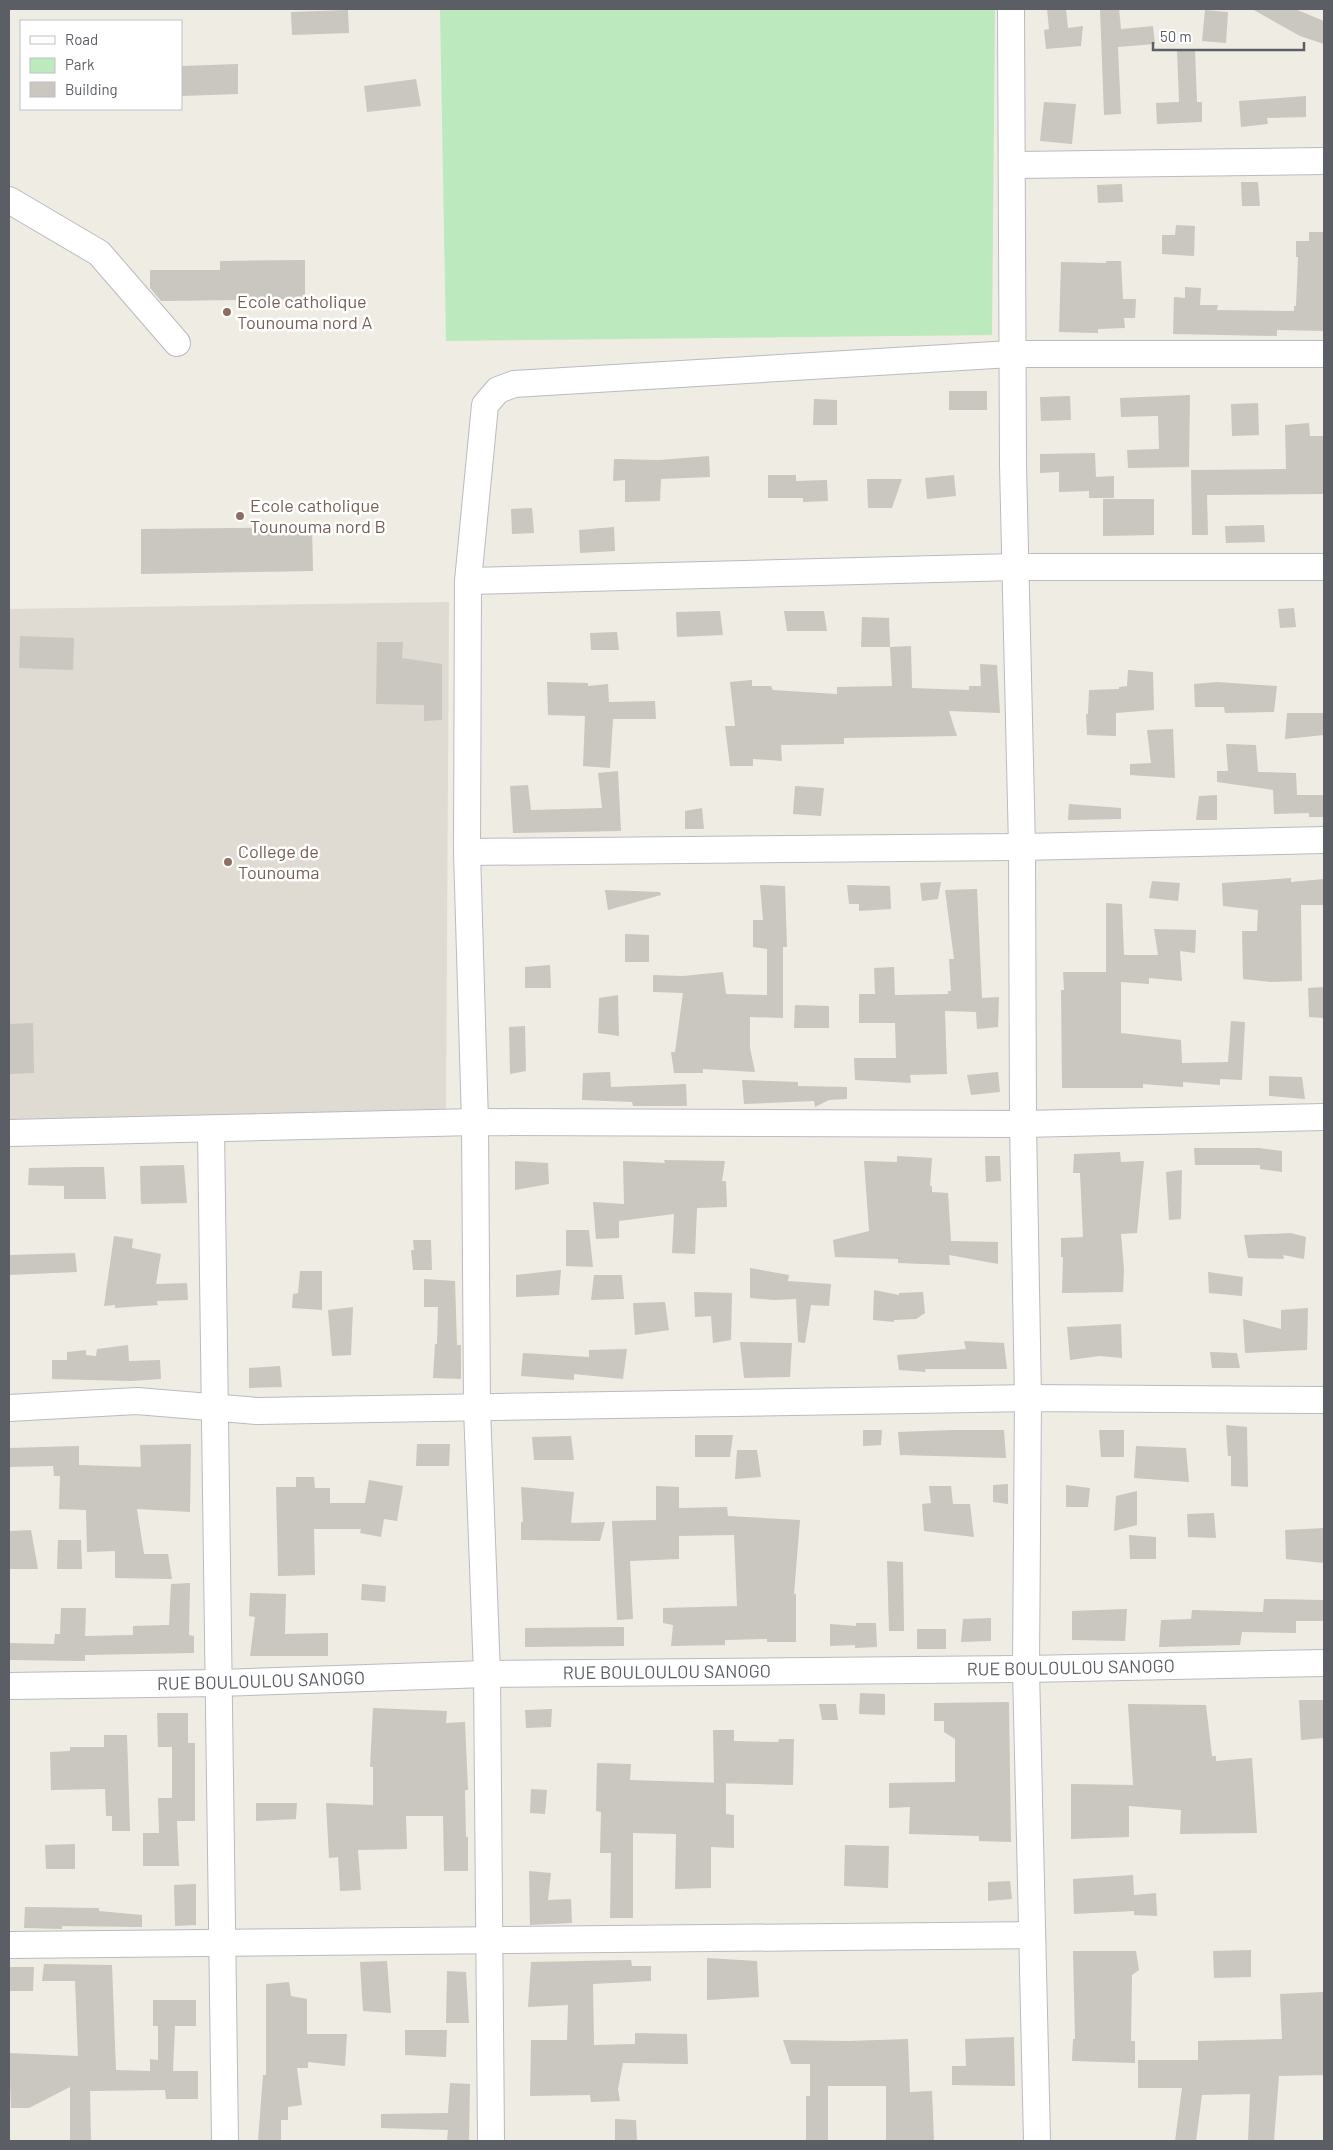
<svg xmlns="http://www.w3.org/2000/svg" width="1333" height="2150" viewBox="0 0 1333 2150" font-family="Barlow,sans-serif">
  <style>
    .education { fill: #dfdbd2 }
    .green { fill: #bde9be }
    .building { fill: #cac6c0 }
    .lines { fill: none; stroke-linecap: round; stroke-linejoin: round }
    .minor-casing { stroke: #b8bbc0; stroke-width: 28 }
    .minor { stroke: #fff; stroke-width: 26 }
    .education-dot { fill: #8d6e63; stroke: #fff; stroke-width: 2 }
    .labels { text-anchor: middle; stroke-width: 5; stroke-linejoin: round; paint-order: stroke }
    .education-label { font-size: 18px; fill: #785e54; stroke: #fff; text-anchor: start }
    .street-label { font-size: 18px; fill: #5b5f65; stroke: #fff }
  </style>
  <rect width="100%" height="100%" fill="#efece3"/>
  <path class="education" d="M449 602 446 1115 9 1120V609Z"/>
  <path class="green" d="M440 9H995L992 335 446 341Z"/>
  <g class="building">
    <path d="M1047 9H1066L1068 28 1083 26 1081 46 1046 49 1044 30 1049 29Z"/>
    <path d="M1100 9H1119L1121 29 1153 26 1155 44 1118 47 1121 114 1104 115Z"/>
    <path d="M1252 9H1295L1324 21V44L1300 36Z"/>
    <path d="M348 10 349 33 292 35 291 12Z"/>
    <path d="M1205 10 1228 12 1226 43 1202 41Z"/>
    <path d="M1177 49H1195L1197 102H1202V122L1157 124 1156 103 1179 102Z"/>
    <path d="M238 64V94L181 96V66Z"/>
    <path d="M416 79 421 106 367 112 364 86Z"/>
    <path d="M1306 96V117L1267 118 1268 124 1241 127 1239 101Z"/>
    <path d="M1044 102 1076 104 1072 144 1040 141Z"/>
    <path d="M1241 182H1258L1260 206H1242Z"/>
    <path d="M1122 184 1123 202 1098 203 1097 185Z"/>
    <path d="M1176 225 1195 226 1194 256 1162 254V235H1175Z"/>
    <path d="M1309 232H1324V331L1277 330V336L1173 334 1174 297 1185 298V287L1201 288 1200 305H1218L1217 310 1294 311V306H1296L1298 257H1296V241H1309Z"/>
    <path d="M305 260V299L161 301 150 288V270H220V261Z"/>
    <path d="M1106 261H1121L1123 299H1136L1135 318H1124L1125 328 1098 329V333L1059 332 1061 262 1106 263Z"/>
    <rect x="949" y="391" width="38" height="19"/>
    <path d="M1190 395 1189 467 1128 468 1127 450 1159 449 1158 416 1121 417 1120 398Z"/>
    <path d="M1070 396 1071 420 1041 421 1040 397Z"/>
    <path d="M814 399 837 400V425H813Z"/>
    <path d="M1258 403 1259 435 1232 436 1231 404Z"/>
    <path d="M1309 423 1310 436H1324V494L1207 495 1208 535H1192L1191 470 1286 469 1285 425Z"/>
    <path d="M1095 453 1096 477 1114 476V498H1089V491L1059 492V472L1040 473V454Z"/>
    <path d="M709 456 710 477 661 479 660 501 625 502V480L613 481 614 459 659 460Z"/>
    <path d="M768 475H796V481L827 480 828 501 803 502V498H768Z"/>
    <path d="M954 475 956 496 927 499 925 478Z"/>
    <path d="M867 479H902L892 508H868Z"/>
    <path d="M1103 499H1154V535L1103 536Z"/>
    <path d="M532 508 534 533 512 534 511 509Z"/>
    <path d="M1264 525 1265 542 1226 543 1225 526Z"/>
    <path d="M312 527 313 571 141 574V529Z"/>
    <path d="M614 527 615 551 580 553 579 530Z"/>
    <path d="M1294 608 1296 627 1280 628 1278 609Z"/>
    <path d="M720 611 723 635 677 637 676 612Z"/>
    <path d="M784 611H824L827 631H787Z"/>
    <path d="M862 617 889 618 890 647H861Z"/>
    <path d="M617 632 619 650H591L590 633Z"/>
    <path d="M20 636 74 638 73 670 19 668Z"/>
    <path d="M377 642H403L402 658 442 664V720L424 721V705L376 704Z"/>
    <path d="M911 646 912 688 969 690V686H981L980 664 997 665 1000 713 949 711 957 736 844 738V744L781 745 782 761 753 759V766H730L725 726H735L730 682 752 680V686H771L773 690 837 694V687L892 686 890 647Z"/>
    <path d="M1128 670 1153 672 1154 710 1116 713V736L1087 735 1086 714H1088L1089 690 1119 689V687L1127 686Z"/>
    <path d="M547 682 588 683V686L608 684 609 702 655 701 656 719H613L610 768 583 766 585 716 548 715Z"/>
    <path d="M1217 682 1277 686 1274 712 1225 713 1224 707H1195L1194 684Z"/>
    <path d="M1287 713H1324V735L1285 739Z"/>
    <path d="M1173 729 1175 778 1130 775V764L1151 763 1147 730Z"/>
    <path d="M1226 744 1256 745 1258 772 1296 773 1297 795H1324V817H1309V813L1274 814 1273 790 1217 782V771H1228Z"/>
    <path d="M618 771 621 831 513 833 510 786 528 785 531 810 602 808 598 773Z"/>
    <path d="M795 786 824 788 821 816 793 814Z"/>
    <path d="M1217 795V820H1196L1199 796Z"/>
    <path d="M1069 804 1121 808V819L1068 820Z"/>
    <path d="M702 808 704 829H685V811Z"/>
    <path d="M1291 878V882L1324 879V905H1301L1302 981 1271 982 1243 979 1242 931H1257L1258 910 1223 906 1222 883Z"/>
    <path d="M1152 881 1180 883 1178 901 1149 898Z"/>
    <path d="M941 882 938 899 922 901 920 883Z"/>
    <path d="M760 885 785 886 787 947H783V1018L750 1017V1048L755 1072 703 1069V1073H674L671 1052H675L683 993 653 992V975L683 976 723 972 726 994 767 995V949L753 947V920H763Z"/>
    <path d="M847 885 890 886 891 909 859 911V904H849Z"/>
    <path d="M977 889 982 998 999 997 998 1027 977 1029 976 1012 945 1011 947 1074 910 1075 911 1083 855 1080 854 1058H896L895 1023H859V994H875L874 968 894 967 895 995 948 994V991H951L949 959H954L945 890Z"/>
    <path d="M605 890 660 892 661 895 608 910Z"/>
    <path d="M1106 903 1122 904 1124 955H1158L1154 929 1196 930 1195 953 1180 951 1182 981 1149 978V984L1121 982V1033L1181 1040 1182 1063 1228 1062 1231 1021 1245 1022 1242 1080 1220 1079V1085L1183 1082V1087L1143 1084V1088H1062L1061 990H1064L1063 972H1106Z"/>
    <path d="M625 934 649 935V962H625Z"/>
    <path d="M550 965 551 988H525V967Z"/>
    <path d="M1324 987V1018L1309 1017 1308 988Z"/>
    <path d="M618 995 619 1036 598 1033 599 998Z"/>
    <path d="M795 1005 829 1006V1028H794Z"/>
    <path d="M33 1023 34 1073 9 1074V1024Z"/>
    <path d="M525 1026 526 1071 510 1074 509 1027Z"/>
    <path d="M610 1072 611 1087 686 1084 687 1106H633L632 1102 582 1100 583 1073Z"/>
    <path d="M998 1072 1000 1092 971 1095 967 1075Z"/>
    <path d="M1269 1076 1302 1077 1305 1099 1269 1096Z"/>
    <path d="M742 1080 798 1082V1086L847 1087V1099L829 1100 815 1107 814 1101 744 1104Z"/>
    <path d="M1194 1148H1259L1282 1151V1172L1260 1169V1165H1195Z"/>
    <path d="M1120 1152 1121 1162 1144 1161 1137 1233 1121 1234 1124 1270 1123 1292 1062 1293 1063 1257H1061V1238L1083 1237 1080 1173H1073L1074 1154Z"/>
    <path d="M897 1156 932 1158 930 1186H932V1192L948 1193 951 1241 998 1242V1264L949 1255 950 1265 898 1263V1259L835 1257 833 1240 869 1231 864 1161 897 1162Z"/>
    <path d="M985 1156H1000L1001 1181 986 1182Z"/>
    <path d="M664 1160 725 1161 722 1181H726L727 1207 697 1208 695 1254 672 1253 674 1214 619 1221V1238L596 1239 593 1202 624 1204 623 1161 665 1163Z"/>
    <path d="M515 1161 548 1163 549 1184 515 1190Z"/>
    <path d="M184 1165 187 1203 141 1204 140 1166Z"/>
    <path d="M81 1167H104L106 1199H64V1186L28 1185 29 1168Z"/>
    <path d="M1182 1170 1181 1219 1169 1220 1166 1172Z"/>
    <path d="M566 1230H589L593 1267 566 1266Z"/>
    <path d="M1291 1233 1306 1237 1304 1259 1283 1255 1284 1259 1248 1258 1244 1235Z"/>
    <path d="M114 1236 133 1239 132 1248 161 1254 156 1284 187 1283 188 1300 157 1301 158 1305 115 1308V1305L104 1306Z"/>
    <path d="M413 1240H431L432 1270H413L411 1250H414Z"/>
    <path d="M75 1253 77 1272 9 1275V1255Z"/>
    <path d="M750 1268 789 1275 788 1281 831 1284 829 1306 811 1305 805 1343 798 1342 796 1299 774 1300 750 1298Z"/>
    <path d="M561 1270 559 1295 516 1297V1275Z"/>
    <path d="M300 1271H322V1310L292 1308 293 1294 298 1293Z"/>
    <path d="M1208 1272 1243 1277 1242 1296 1209 1293Z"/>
    <path d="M594 1275H622L624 1299 591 1300Z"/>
    <path d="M424 1279 455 1281 457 1345H461V1379L433 1378 435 1344H437L438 1307H424Z"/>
    <path d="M874 1290 899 1295V1293L923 1292 925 1313 916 1319 894 1320V1322L873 1320Z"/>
    <path d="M694 1292 732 1293 731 1340 713 1343 711 1316 695 1317Z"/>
    <path d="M665 1302 669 1330 635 1335 633 1303Z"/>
    <path d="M353 1307 351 1355 332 1356 328 1310Z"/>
    <path d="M1308 1308 1307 1350 1245 1353 1243 1319 1281 1329V1310Z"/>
    <path d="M1121 1324 1122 1358 1099 1356 1070 1360 1067 1327Z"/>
    <path d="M964 1341 1004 1343 1007 1369H925L926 1372 899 1370 897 1355 966 1349Z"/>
    <path d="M740 1342 792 1343 790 1377 744 1378Z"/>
    <path d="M128 1345 129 1361 160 1360 161 1379 131 1381 52 1379V1360H67V1352L86 1350V1355L96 1356 97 1349Z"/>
    <path d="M627 1349 623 1379 574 1374V1380L521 1376 523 1353 589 1357V1350Z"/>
    <path d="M1210 1352 1237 1353 1240 1368H1212Z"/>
    <path d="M280 1366 282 1387 249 1388V1368Z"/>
    <path d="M1226 1425 1247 1427 1248 1487 1231 1486V1456H1228Z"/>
    <path d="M863 1430H882L881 1445 863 1446Z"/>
    <path d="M953 1430H1004L1006 1458 900 1455 898 1432Z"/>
    <path d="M1099 1430H1124V1457H1101Z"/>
    <path d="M695 1435H733L730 1457H695Z"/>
    <path d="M571 1436 574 1460H534L532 1437Z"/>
    <path d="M191 1444 190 1512 137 1509 144 1554H168L172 1579 115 1578V1551L87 1552 86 1510 59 1509 60 1476H54L53 1466 9 1467V1448L79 1446V1465L141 1467 140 1445Z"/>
    <path d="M417 1444H450L449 1466H416Z"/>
    <path d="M1136 1446 1186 1448 1189 1482 1134 1478Z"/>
    <path d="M737 1450H757L761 1477 735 1479Z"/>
    <path d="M296 1477H314L315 1488H330V1503H365L369 1480 403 1486 397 1521 384 1519 381 1537 360 1533 361 1529H314L315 1575 278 1576 276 1487H296Z"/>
    <path d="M1008 1484V1504L993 1502V1485Z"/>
    <path d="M1066 1485 1090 1488 1088 1507H1066Z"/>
    <path d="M656 1486 679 1487V1508L727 1507 728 1516 800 1520 794 1594H796V1642H767V1639L725 1640V1645L671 1646 673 1625 663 1623V1608L737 1606 734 1535 679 1536V1559L630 1561 633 1619 617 1620 612 1521 656 1520Z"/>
    <path d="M929 1486H951L953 1504H970L974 1537 924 1531 922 1504 931 1503Z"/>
    <path d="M521 1487 574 1492 571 1523 605 1522 600 1541 521 1540V1522H523Z"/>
    <path d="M1137 1491V1525L1114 1531 1116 1496Z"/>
    <path d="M1214 1513 1216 1538 1188 1537 1187 1514Z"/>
    <path d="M1324 1528V1563L1286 1559 1285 1530Z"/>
    <path d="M31 1530 38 1569H9V1531Z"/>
    <path d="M1129 1535 1156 1537V1559H1130Z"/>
    <path d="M58 1540H81L82 1569H57Z"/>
    <path d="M887 1561 903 1562 904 1631H889Z"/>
    <path d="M190 1583 189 1635 194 1636V1653L85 1655V1661L9 1660V1643L54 1644 55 1634H60L61 1608H86L85 1636 133 1635V1626L169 1625 171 1584Z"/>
    <path d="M362 1584 386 1586 385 1602 361 1600Z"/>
    <path d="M250 1593 286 1594 285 1634 328 1633V1656H250L255 1617 249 1616Z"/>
    <path d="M1264 1599 1324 1600V1621H1296V1633L1242 1632 1240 1645 1159 1647 1161 1620 1191 1619 1192 1610 1263 1612Z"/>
    <path d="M1127 1609 1125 1641 1072 1640V1611Z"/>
    <path d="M991 1618V1641L961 1642 963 1619Z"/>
    <path d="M856 1623H876L877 1647 855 1648V1645L830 1646V1624L856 1626Z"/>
    <path d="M624 1627V1646L525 1647V1628Z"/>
    <rect x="917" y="1629" width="29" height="20"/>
    <path d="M860 1693 885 1694V1715L859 1714Z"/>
    <path d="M1299 1700H1324V1738L1301 1740Z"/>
    <path d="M1009 1702 1011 1842 979 1841V1836L909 1834 910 1807 889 1808V1783L955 1782V1739L944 1732V1721H934V1703Z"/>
    <path d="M819 1704H836L838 1720H822Z"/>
    <path d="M1128 1704 1206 1705 1212 1756H1216V1761L1252 1758 1257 1833 1180 1834 1181 1810 1129 1806V1837L1071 1839V1784L1133 1785Z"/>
    <path d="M373 1708 447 1711 446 1723 465 1722 468 1790H465L466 1837H468V1871H444L443 1816H406L407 1849 358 1850 361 1890 340 1891 338 1857 329 1858 326 1803 373 1805V1767H370Z"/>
    <path d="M552 1709 551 1727 526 1728 525 1710Z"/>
    <path d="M157 1713H188V1743H195V1821H177L179 1866H143V1833H159L158 1798H172V1747H158Z"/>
    <path d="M713 1730H734V1741L778 1742 779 1739H794L793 1785 714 1783Z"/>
    <path d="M104 1735H127L130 1831H112V1816H106L105 1789 51 1790 50 1752 70 1751V1747H104Z"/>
    <path d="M597 1763 631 1764 630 1780 726 1783V1814L734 1815V1848L711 1847V1888L675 1889 676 1834 633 1833V1918H610L611 1853H600L601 1812 596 1811Z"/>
    <path d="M531 1789 547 1790 545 1814 530 1813Z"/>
    <path d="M256 1803H297L296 1819 256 1821Z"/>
    <path d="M75 1844V1869H46L45 1845Z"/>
    <path d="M845 1845 889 1846 888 1888 844 1886Z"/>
    <path d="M529 1871 551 1873 548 1900 571 1899 572 1923 530 1925Z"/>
    <path d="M1133 1875 1134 1895 1156 1893 1157 1916 1134 1915V1911L1074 1914 1073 1879Z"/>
    <path d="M1010 1881 1012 1899 988 1901V1882Z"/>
    <path d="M196 1884V1925L175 1926 174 1885Z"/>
    <path d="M25 1907 99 1908V1911L142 1915V1927L62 1926V1929L24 1928Z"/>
    <path d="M1251 1950V1977L1214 1978 1213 1951Z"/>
    <path d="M1073 1951H1136L1139 1970 1132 1975 1131 2041H1135V2063L1072 2061 1073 2039H1075Z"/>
    <path d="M707 1958 757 1961 759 1997 707 2000Z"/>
    <path d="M631 1960 632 1966H651V1981L593 1984 594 2045 635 2044V2033L687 2034 688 2064 623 2063 618 2089 620 2101 591 2102 590 2095 530 2096 531 2040H567L568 2005 528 2007 531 1962Z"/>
    <path d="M387 1961 391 2013 363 2011 360 1962Z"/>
    <path d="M44 1964 112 1965 116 2070 150 2071V2059L158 2060V2026H153V2000H196V2026H175L173 2071H198V2099H166L165 2090 90 2091 91 2141H70V2087L29 2108H11L9 2053 78 2056 75 1981H42Z"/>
    <path d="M9 1967H34L33 1991H9Z"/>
    <path d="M447 1971 466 1972 469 2023H446Z"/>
    <path d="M289 1982 291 1996 307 1999V2034H347L345 2066 308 2062V2068H297L302 2105 288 2107V2120H281V2141H258L263 2075H266V1984Z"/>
    <path d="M1324 1992V2075L1279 2076 1274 2141H1248L1250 2094 1202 2095 1196 2141H1175L1182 2088H1138V2060H1198V2041L1282 2039 1280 1994Z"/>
    <path d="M405 2030H447L446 2057 405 2055Z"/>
    <path d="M1014 2037 1015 2086 952 2085V2066H966L965 2039Z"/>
    <path d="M908 2039 910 2092 932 2091 934 2141H886V2086H828V2141H806V2096H810V2064H791L783 2040 848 2041Z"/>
    <path d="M450 2083 470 2084 469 2141H447L448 2130 381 2128V2114L448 2113Z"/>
    <path d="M615 2119 636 2120 637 2141H615Z"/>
  </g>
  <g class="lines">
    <g class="minor-casing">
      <g id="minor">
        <path d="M1011 9 1013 465 1022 847 1023 1124 1028 1398 1026 1669 1037 2141"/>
        <path d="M1012 165 1324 161"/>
        <path d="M9 200 99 253 177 343"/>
        <path d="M468 581 1015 567H1324"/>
        <path d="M467 852 1022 847 1324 840"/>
        <path d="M211 1130 225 2141"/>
        <path d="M9 1133 475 1122 1023 1124 1324 1117"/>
        <path d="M9 1408 137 1401 257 1411 1028 1398 1324 1400"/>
        <path id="s1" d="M9 1686 220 1683 487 1674 1026 1669 1324 1663"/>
        <path d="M9 1945 1032 1935"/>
        <path d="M491 2141 487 1674 477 1408 475 1122 467 852 468 581 485 405 498 390 514 384 1011 354H1324"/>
      </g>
    </g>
    <use href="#minor" class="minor"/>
  </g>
  <g class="education-dot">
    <circle cx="227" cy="312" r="5"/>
    <circle cx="240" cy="516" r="5"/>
    <circle cx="228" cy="862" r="5"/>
  </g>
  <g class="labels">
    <g class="education-label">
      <text x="237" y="308">Ecole catholique<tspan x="237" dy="21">Tounouma nord A</tspan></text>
      <text x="250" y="512">Ecole catholique<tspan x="250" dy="21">Tounouma nord B</tspan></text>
      <text x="238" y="858">College de<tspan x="238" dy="21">Tounouma</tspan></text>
    </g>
    <g class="street-label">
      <text dy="6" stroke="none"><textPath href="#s1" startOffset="1062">RUE BOULOULOU SANOGO</textPath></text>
      <text dy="6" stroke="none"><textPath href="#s1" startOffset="658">RUE BOULOULOU SANOGO</textPath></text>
      <text dy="6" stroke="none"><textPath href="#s1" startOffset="252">RUE BOULOULOU SANOGO</textPath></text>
    </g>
  </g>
  <rect width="1333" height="2150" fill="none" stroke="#5b5f65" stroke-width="20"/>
  <rect x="20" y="20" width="162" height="90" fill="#ffffff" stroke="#bdbfc1"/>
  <rect x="30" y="36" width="25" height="8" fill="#ffffff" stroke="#bdbfc1"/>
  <text x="65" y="45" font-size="15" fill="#5b5f65">Road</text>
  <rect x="30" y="58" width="25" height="15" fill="#bde9be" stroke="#bdbfc1"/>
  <text x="65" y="70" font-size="15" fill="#5b5f65">Park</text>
  <rect x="30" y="82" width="25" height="15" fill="#cac6c0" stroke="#bdbfc1"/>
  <text x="65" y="95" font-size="15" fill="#5b5f65">Building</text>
  <path d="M1153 42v8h151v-8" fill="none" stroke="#5b5f65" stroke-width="2.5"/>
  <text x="1160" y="42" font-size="15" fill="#5b5f65" stroke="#ffffff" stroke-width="4" paint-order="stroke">50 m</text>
</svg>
